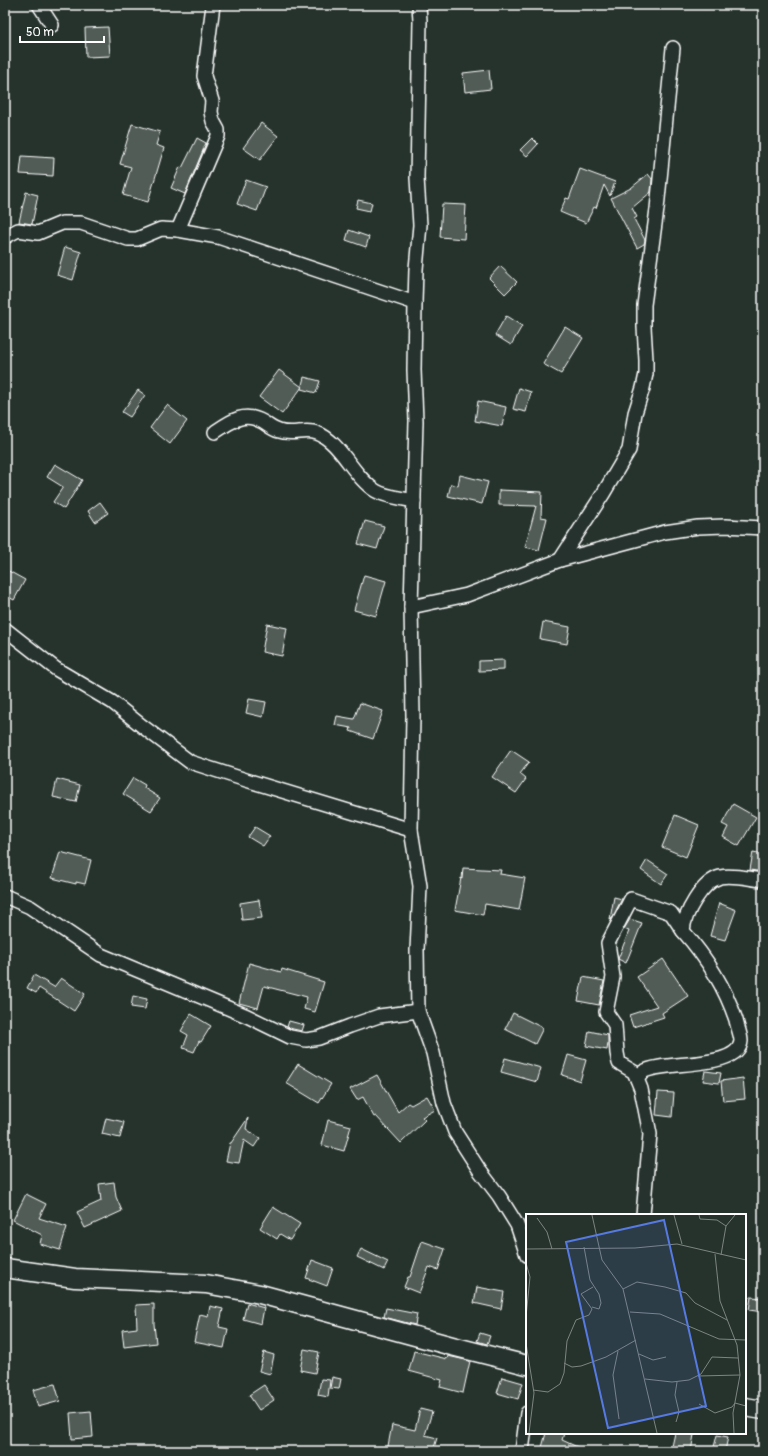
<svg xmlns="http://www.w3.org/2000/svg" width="768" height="1456" viewBox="0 0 768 1456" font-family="Pangolin,sans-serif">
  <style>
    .building { fill: #515c57; stroke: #fff }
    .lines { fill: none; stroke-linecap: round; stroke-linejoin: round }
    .street-casing { stroke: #fff; stroke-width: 16 }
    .secondary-casing { stroke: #fff; stroke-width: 21 }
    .street { stroke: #26332d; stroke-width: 13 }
    .secondary { stroke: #26332d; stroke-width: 18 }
    .inset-road { fill: none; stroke: #7d8581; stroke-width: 1 }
    .view { fill: #567ae2; fill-opacity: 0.15; stroke: #567ae2; stroke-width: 2 }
    .inset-edge { fill: none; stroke: #fff; stroke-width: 2 }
  </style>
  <rect width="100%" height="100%" fill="#26332d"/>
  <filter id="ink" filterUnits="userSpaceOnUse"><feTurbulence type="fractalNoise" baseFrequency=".025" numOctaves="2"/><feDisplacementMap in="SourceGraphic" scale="8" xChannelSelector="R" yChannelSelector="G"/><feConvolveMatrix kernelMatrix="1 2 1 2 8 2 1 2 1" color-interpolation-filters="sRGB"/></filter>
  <g filter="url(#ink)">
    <g class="building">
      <path d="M108 27 110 56 86 57 85 28Z"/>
      <path d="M489 70 491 89 465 92 463 73Z"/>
      <path d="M261 123 278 136 260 160 243 148Z"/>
      <path d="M132 124 160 132 156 145 164 148 148 202 123 195 131 167 120 164Z"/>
      <path d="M197 138 206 143 185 194 171 188 180 167 182 168Z"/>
      <path d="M532 138 538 144 527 156 520 150Z"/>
      <path d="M22 156 54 158 53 176 20 174Z"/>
      <path d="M580 169 615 182 610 196 604 185 596 208 594 207 586 223 560 212 566 198 569 199Z"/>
      <path d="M648 174 652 179 651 192 632 208 637 217 634 219 645 240 644 244 637 248 611 198 631 188Z"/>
      <path d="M246 180 266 187 257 211 237 204Z"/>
      <path d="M26 192 38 195 32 224 19 222Z"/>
      <path d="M358 200 372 203 370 211 356 208Z"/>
      <path d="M442 204 466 205 464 239 440 237Z"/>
      <path d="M349 230 369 237 366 247 346 240Z"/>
      <path d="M65 247 81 252 73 280 57 275Z"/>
      <path d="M500 266 517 282 505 294 489 278Z"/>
      <path d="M506 316 522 326 511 345 495 335Z"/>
      <path d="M565 327 583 338 561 374 543 364Z"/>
      <path d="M279 370 302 387 282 414 259 397Z"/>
      <path d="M304 377 320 381 316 393 301 389Z"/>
      <path d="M519 388 531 392 526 412 513 409Z"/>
      <path d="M138 390 145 395 130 417 122 412Z"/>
      <path d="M478 401 506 407 502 426 475 421Z"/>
      <path d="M167 405 187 421 170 444 150 428Z"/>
      <path d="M55 464 82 480 64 509 53 502 63 487 47 477Z"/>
      <path d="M460 475 488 482 482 504 448 496 451 484 458 486Z"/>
      <path d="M499 490 542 492 541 517 547 518 539 550 525 547 536 506 499 505Z"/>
      <path d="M100 502 108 513 95 522 88 511Z"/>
      <path d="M365 521 384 526 377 549 358 544Z"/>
      <path d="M5 569 25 580 14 600 5 595Z"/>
      <path d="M364 575 386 581 376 616 354 610Z"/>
      <path d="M543 622 570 627 567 644 540 639Z"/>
      <path d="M267 624 287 628 282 656 262 652Z"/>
      <path d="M504 660V670L479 671V661Z"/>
      <path d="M249 699 266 702 263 717 246 713Z"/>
      <path d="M360 703 383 711 373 739 350 731 351 728 335 725 337 716 354 719Z"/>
      <path d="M511 750 529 762 520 774 526 779 516 793 492 777Z"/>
      <path d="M133 778 145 785 144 788 160 798 151 811 123 794Z"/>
      <path d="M57 779 80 785 76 802 53 797Z"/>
      <path d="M733 804 756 817 739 846 723 837 728 827 722 824Z"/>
      <path d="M675 815 699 825 686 857 662 847Z"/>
      <path d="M255 827 270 836 263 846 248 837Z"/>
      <path d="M60 852 91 860 85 884 76 882V884L52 878Z"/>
      <path d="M753 852 763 854V872L750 870Z"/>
      <path d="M647 860 668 874 661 884 641 870Z"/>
      <path d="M463 868 501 870 500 874 525 878 519 910 485 904 483 915 455 910 461 878 462 879Z"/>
      <path d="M614 897 622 899 611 920 610 919Z"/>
      <path d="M259 900 262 918 242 920 240 903Z"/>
      <path d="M719 903 736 910 725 940 710 936Z"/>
      <path d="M630 919 642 923 626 963 618 959 629 931 624 929Z"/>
      <path d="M663 959 688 996 662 1013 664 1017 633 1027 629 1015 657 1006 637 977Z"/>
      <path d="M249 963 281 972 282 969 324 982 315 1012 304 1009 307 997 264 986 258 1008 239 1003Z"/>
      <path d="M34 975 54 987 61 978 85 994 74 1011 39 988 36 993 27 988Z"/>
      <path d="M583 977 604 981 599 1005 578 1001Z"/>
      <path d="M133 996 147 999 145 1009 131 1007Z"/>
      <path d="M513 1013 543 1028 535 1044 505 1029Z"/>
      <path d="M191 1014 211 1026 201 1042 199 1041 194 1052 183 1048 188 1035 181 1031Z"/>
      <path d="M289 1021 304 1025 302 1031 293 1029 287 1027Z"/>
      <path d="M589 1031 608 1035V1043L607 1050 586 1046Z"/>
      <path d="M568 1055 586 1060 580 1081 562 1075Z"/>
      <path d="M505 1058 541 1068 537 1082 501 1072Z"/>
      <path d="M298 1064 331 1084 319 1103 286 1083Z"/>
      <path d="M705 1071 721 1073 719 1083 703 1081Z"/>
      <path d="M377 1075 398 1112 408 1103 411 1105 427 1096 435 1110 422 1117 425 1120 401 1143 376 1116 374 1117 363 1097 357 1100 350 1089Z"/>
      <path d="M743 1078 745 1099 723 1101 721 1081Z"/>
      <path d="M658 1092 674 1093 672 1117 656 1115Z"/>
      <path d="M106 1118 124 1122 120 1138 102 1134Z"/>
      <path d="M248 1118 246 1129 260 1138 254 1147 244 1140 239 1163 226 1161 230 1143H231Z"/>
      <path d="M328 1120 351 1126 344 1151 322 1145Z"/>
      <path d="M114 1182 116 1197 122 1211 85 1228 77 1212 101 1201 99 1184Z"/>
      <path d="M26 1194 46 1204 39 1218 67 1227 60 1250 40 1244 42 1235 13 1220Z"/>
      <path d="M273 1207 300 1224 290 1240 280 1234 277 1239 260 1228Z"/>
      <path d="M422 1241 445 1249 438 1270 429 1267 419 1293 404 1287 408 1277H410Z"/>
      <path d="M361 1249 388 1262 384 1270 357 1257Z"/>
      <path d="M312 1260 333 1268 327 1286 306 1278Z"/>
      <path d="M477 1287 504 1292 501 1309 474 1303Z"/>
      <path d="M751 1297 763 1298V1312L749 1310Z"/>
      <path d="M247 1303 264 1308 261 1324 243 1319Z"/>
      <path d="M154 1304V1324L156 1343 124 1347 122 1330 137 1328 136 1305Z"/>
      <path d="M210 1306 223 1309 219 1327 228 1329 224 1348 194 1342 200 1314 208 1316Z"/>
      <path d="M386 1308 417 1314 415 1325 384 1317Z"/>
      <path d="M480 1333 490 1336 487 1344 477 1341Z"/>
      <path d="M304 1349 319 1352 315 1373 300 1370Z"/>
      <path d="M414 1351 447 1359 448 1356 470 1361 463 1393 440 1387 442 1380 409 1371Z"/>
      <path d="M264 1352 274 1355 270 1374 259 1371Z"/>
      <path d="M332 1377 341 1379 339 1389 330 1388Z"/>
      <path d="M502 1377 523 1383 518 1399 497 1393Z"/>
      <path d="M321 1379 330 1380 328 1397 318 1395Z"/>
      <path d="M55 1384 60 1401 38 1407 33 1390Z"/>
      <path d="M264 1385 274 1400 259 1410 249 1395Z"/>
      <path d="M420 1409 432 1412 425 1435 437 1438 433 1451H387L392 1425 415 1430Z"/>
      <path d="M91 1411 93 1437 72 1439 70 1413Z"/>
      <path d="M546 1433H564L562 1440 586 1451H541Z"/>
      <path d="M675 1433H684L694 1435 691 1451H671Z"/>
      <path d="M717 1435 728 1437 725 1451H713Z"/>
    </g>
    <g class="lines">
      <g class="street-casing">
        <g id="street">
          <path d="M39 5 52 25"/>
          <path d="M419 5 420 21 417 178 420 225 416 269 415 303 414 370 416 421 411 607 413 716 411 830 420 886 417 950 418 1011 433 1053 444 1103 455 1132 480 1171 499 1196 517 1225 527 1255"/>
          <path d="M178 230 218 136V130L213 121 211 112 212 101 204 76 213 5"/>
          <path d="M5 237 18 230 38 233 62 223H81L128 239H137L161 229 178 230 218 237 415 303"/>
          <path d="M215 432C231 421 244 411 263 422 268 425 272 429 279 431 293 436 305 428 317 433 341 442 353 477 376 491 386 497 402 498 414 501"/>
          <path d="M560 560 603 494 629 450 635 413 643 388 646 374V360L644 327V305L657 209 673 48"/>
          <path d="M411 607 467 595 560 560 665 532 698 527 725 526 763 528"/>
          <path d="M5 629 56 669 112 702 142 726 190 762 246 780 411 830"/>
          <path d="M5 896 30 907 101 955 247 1016 290 1037 306 1040 319 1038 350 1026 379 1016 418 1011"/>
          <path d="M637 1079C639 1077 641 1074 643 1072 662 1060 739 1070 741 1041 741 1035 737 1026 736 1020 725 987 706 957 683 931 684 914 702 882 720 877 733 874 750 879 763 880"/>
          <path d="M643 1215 650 1134 641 1089 637 1079 634 1072 619 1063 617 1053 615 1025 606 1012 613 977 608 943 631 899 671 913 683 931"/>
          <path d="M522 1451 527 1413"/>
        </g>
      </g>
      <g class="secondary-casing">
        <g id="secondary">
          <path d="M5 1268 75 1278 206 1284 260 1294 452 1346 527 1365"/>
          <path d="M745 1407 763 1410"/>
        </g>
      </g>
      <use href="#street" class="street"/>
      <use href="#secondary" class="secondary"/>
    </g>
  </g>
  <g transform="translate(526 1214)">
    <rect width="220" height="220" fill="#26332d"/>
    <path class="inset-road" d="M66 1 76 46 97 75 131 219M148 1 156 30M173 1 174 5 191 6 200 12 195 41M11 4 21 18 26 35M200 12 209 1M58 33 64 66 73 80 75 89 73 95 66 93M0 35 109 34 151 30 220 46M189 40 194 87 211 131 214 161 207 199 208 219M0 49 4 63 0 103M97 75 111 68 139 73 160 79 169 89 201 106M104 98 134 100 193 125 220 126M0 129 8 179 3 219M92 137 87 161 93 205M113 140 127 146 140 143M38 149 46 153 55 152 80 143 110 126M172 162 214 161M119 165 146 168 163 166 175 160 186 143 212 144M7 176 22 178 34 170 38 159 41 127 50 106 63 101 66 95 55 80 67 73M173 190 189 199 206 193 209 189 220 192M150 208 153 198 149 181 151 168"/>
    <path class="view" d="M138 6 180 192 82 214 40 28Z"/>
    <rect width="220" height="220" class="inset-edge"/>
  </g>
  <rect width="768" height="1456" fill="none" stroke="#26332d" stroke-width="20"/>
  <rect x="10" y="10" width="748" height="1436" fill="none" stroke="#fff" stroke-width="1.5" filter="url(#ink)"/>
  <path d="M20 36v6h84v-6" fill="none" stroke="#ffffff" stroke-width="2"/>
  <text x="26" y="36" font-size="12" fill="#ffffff" stroke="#26332d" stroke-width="3" paint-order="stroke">50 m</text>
</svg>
